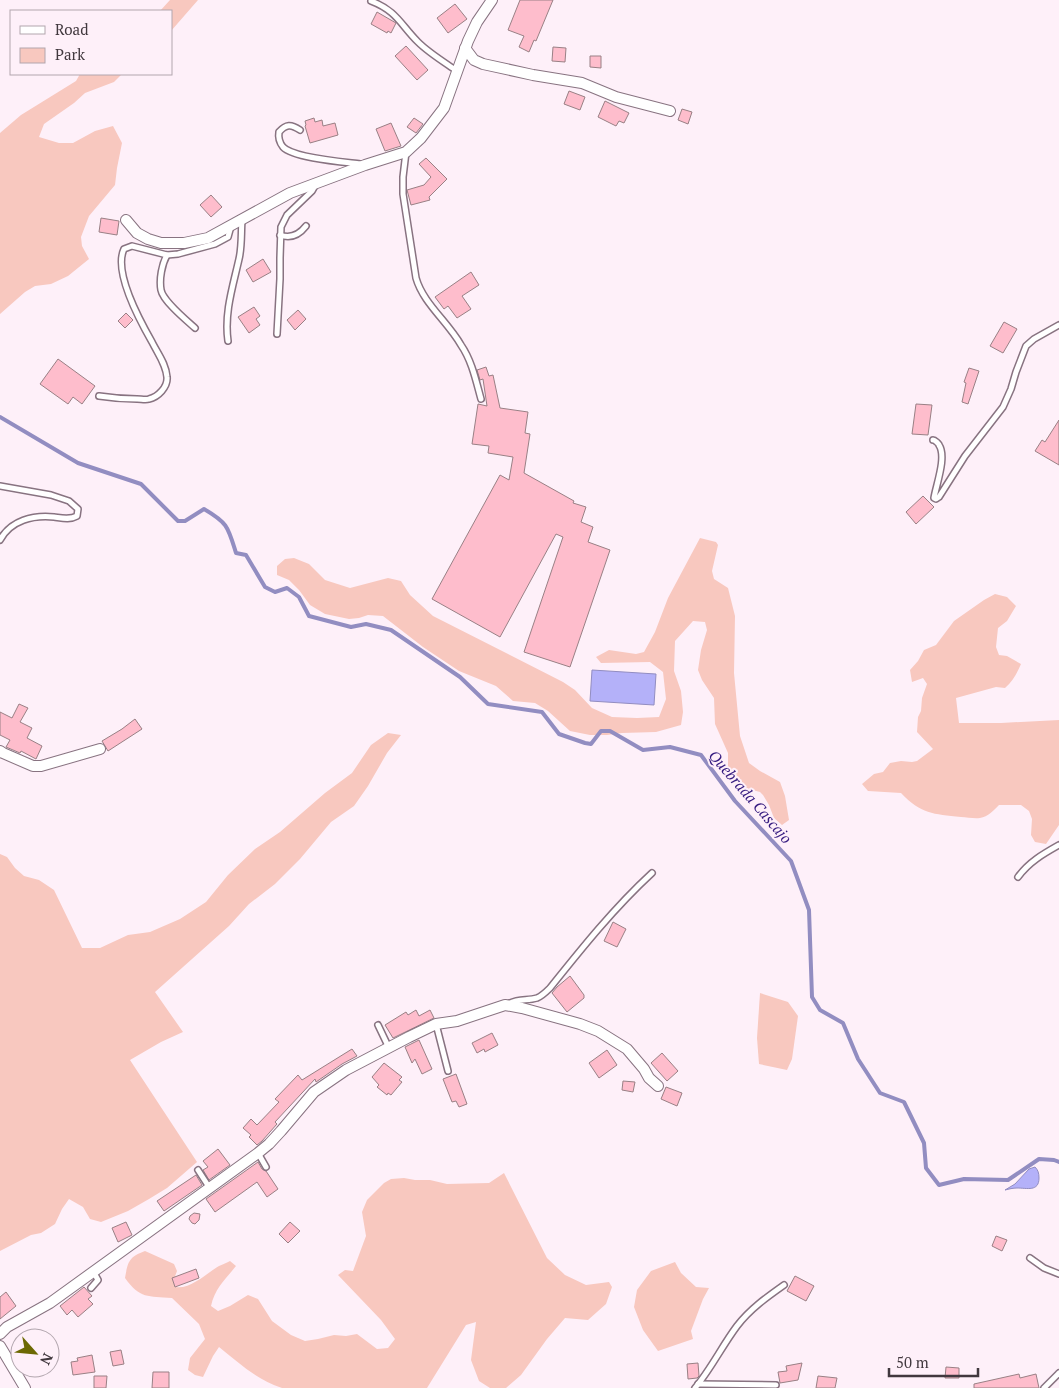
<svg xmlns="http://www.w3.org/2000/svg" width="1059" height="1388" viewBox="0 0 1059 1388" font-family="'PT Serif',serif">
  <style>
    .green { fill: #f8c8bf }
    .water { fill: #b4b1f9; stroke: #928dc1 }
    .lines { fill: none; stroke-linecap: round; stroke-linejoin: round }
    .stream { stroke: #928dc1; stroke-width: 4 }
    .building { fill: #febdcc; stroke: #998085 }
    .service-casing { stroke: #887381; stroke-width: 8 }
    .minor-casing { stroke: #887381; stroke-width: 12 }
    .service { stroke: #fff; stroke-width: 5 }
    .minor { stroke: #fff; stroke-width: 10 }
    .labels { text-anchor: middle; stroke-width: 4; stroke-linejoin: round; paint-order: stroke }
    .water-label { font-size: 15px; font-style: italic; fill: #341a7f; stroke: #fef0f9 }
  </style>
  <rect width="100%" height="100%" fill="#fef0f9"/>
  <g class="green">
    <path d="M170 0H198L171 31V11H160Z"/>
    <path d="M80 74H122L114 82 85 93 74 103 44 124 39 137 59 143H73L95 131 113 126 122 143 117 168 115 185 89 216 81 237 82 246 89 259 68 276 51 284 35 286 25 292 0 314V133L21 115 76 81Z"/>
    <path d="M700 538 716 542 718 545 712 571 714 579 728 588 735 616 734 673 740 736 749 763 760 771 780 782 785 796 789 820 782 825 774 818 769 805 763 795 760 792 737 786 728 772V753L715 724 714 698 702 680 698 670 701 650 707 630 705 622 693 621 675 641 674 671 681 691 683 712 681 725 656 732 622 733 607 735H590L570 731 548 711 535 703 513 701 496 686 459 671 423 647 383 616 368 615 359 618 349 619 325 614 310 605 299 590 289 580 277 575V566L285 559 294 558 309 564 325 580 350 588 388 578 401 581 410 595 433 616 563 682 575 690 592 708 612 717 637 718 659 717 666 699 663 672 650 662 601 663 596 657 609 650 636 654 644 652 655 632 668 598Z"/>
    <path d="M995 594 1007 597 1016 606 1007 621 998 628 996 647 999 655 1007 656 1021 664C1017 673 1013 681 1005 688L996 687 956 698 959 723H1001L1059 720V825L1046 844 1035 842 1031 835 1032 819 1029 811 1021 805H999C994 810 988 817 980 818 974 819 967 817 961 817 933 814 921 814 901 793L868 791 862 784 874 774 883 772 890 763 901 761 912 762 917 761 933 749 917 732 918 717 921 711 922 698 927 684 923 678 912 682 910 670 918 661 924 650 936 645 954 621 984 600Z"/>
    <path d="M388 733 401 735 387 753 368 786 354 806 331 822 300 859 275 884 249 904 229 926 155 992 183 1032 161 1042 130 1060 197 1162 167 1188 149 1199 128 1211 101 1222 90 1219 83 1207 69 1199 62 1209 55 1224 41 1233 31 1235 0 1251V854L7 857 15 868 24 876 39 880 54 890 82 948H100L128 935 150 932 180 919 206 902 228 875 255 849 280 832 325 793 352 773 371 745Z"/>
    <path d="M760 993 788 1002 798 1016 792 1059 787 1070 759 1064 757 1038Z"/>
    <path d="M504 1173 547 1258 565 1275 586 1285 609 1282 612 1287 606 1304 588 1320 565 1318 547 1339 521 1375 506 1388H490L479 1381 471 1360 476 1322 466 1325 427 1388H282C257 1380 239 1363 219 1347L213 1356 203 1377 195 1375 188 1370 190 1358 205 1339 199 1324 172 1298C148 1296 140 1299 125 1278 128 1261 129 1257 145 1251L174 1264 177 1271 174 1279 175 1287C190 1290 207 1273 219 1266 223 1264 227 1263 230 1261L236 1266C225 1280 215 1288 211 1306L218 1311 230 1306 248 1295 258 1299 272 1321 291 1335 305 1341 318 1339 334 1335 346 1336 357 1334 377 1349 388 1348 395 1339 381 1320 338 1275 345 1270 353 1271 366 1236 362 1212 367 1200 384 1183 391 1179 404 1178 415 1180H430L447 1184 489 1183Z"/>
    <path d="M675 1262 681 1273 696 1287 709 1288 703 1299 691 1331 693 1339 658 1351 643 1330 634 1307 637 1290 651 1271Z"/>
  </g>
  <g class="water">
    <path d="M592 670 656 674 654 705 590 701Z"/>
    <path d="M1035 1167C1038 1170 1039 1173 1039 1178 1039 1192 1027 1188 1017 1188 1013 1188 1009 1189 1005 1190L1015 1184 1029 1169Z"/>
  </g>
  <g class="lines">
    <path class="stream" d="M0 417 78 463 141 484 178 521H185L204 509C228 523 228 527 236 553L246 555 265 587 275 592 287 588 299 597 309 616 351 627 366 624 391 630 460 677 488 704 542 712 559 734 585 743 591 744 601 731H610L643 750 670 747 701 755 735 801 791 861 809 910 812 997 820 1010 843 1023 858 1059 880 1093 904 1102 924 1143 926 1168 939 1185 964 1179 1008 1180 1039 1159 1054 1160 1059 1162"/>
  </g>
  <g class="building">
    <path d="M520 0H553L536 41 534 40 529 52 519 47 524 36 508 30Z"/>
    <path d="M455 4 467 19 448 33 437 18Z"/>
    <path d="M377 12 396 23 391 33 388 31 387 33 371 24Z"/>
    <path d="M406 46 428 70 417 80 395 56Z"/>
    <path d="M553 47 566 48 565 62 552 61Z"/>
    <path d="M590 56H601V68L590 67Z"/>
    <path d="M569 91 585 97 580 110 564 104Z"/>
    <path d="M605 101 629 113 624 123 619 121 616 126 598 117Z"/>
    <path d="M682 109 692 112 688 124 678 120Z"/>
    <path d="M314 118 315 122 322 120 323 126 335 123 338 135 310 143 305 126 306 125 305 121Z"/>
    <path d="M414 118 423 124 416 133 407 127Z"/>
    <path d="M391 123 401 146 385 151 376 129Z"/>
    <path d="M426 158 447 179 429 197 430 200 411 205 407 190 424 185 431 177 419 164Z"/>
    <path d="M211 195 222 207 211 217 200 205Z"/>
    <path d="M101 218 119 221 117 235 99 232Z"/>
    <path d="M263 259 271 272 253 282 246 270Z"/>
    <path d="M471 272 479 285 462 296 471 309 457 318 448 306 444 309 435 297Z"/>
    <path d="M254 307 260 316 256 319 260 325 249 333 238 317Z"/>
    <path d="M298 310 306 319 295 330 287 320Z"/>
    <path d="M126 313 133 320 125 328 118 321Z"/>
    <path d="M1004 322 1017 329 1003 353 990 346Z"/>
    <path d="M58 359 95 386 82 404 73 397 68 404 40 384Z"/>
    <path d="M486 367 489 376 493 375 500 408 528 412 525 433 530 434 524 473 574 501 573 503 586 507 581 522 593 527 588 542 610 550 570 667 524 652 563 537 556 534 500 637 432 599 500 475 509 480 513 457 488 453 489 446 472 444 478 404 487 406 483 379 480 380 477 370Z"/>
    <path d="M969 368 979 371 968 404 962 402 966 383 964 382Z"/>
    <path d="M916 404 932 405 928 435 912 434Z"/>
    <path d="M1059 420V465L1035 451 1042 440 1045 442Z"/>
    <path d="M923 496 934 507 916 524 906 512Z"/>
    <path d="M19 704 28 708 20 722 32 728 27 738 42 746 36 759 21 751 20 753 6 747 10 740 0 735V712L12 718Z"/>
    <path d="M135 719 142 729 108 751 102 741 122 729Z"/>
    <path d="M613 922 626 929 617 947 604 941Z"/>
    <path d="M570 976 584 995V998L567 1012 552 993 557 987Z"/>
    <path d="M416 1010 419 1016 430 1010 434 1018 393 1038 385 1025 406 1012 408 1015Z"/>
    <path d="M492 1033 498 1045 485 1052 484 1049 477 1053 472 1043Z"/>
    <path d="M419 1040 432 1069 422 1074 415 1059 412 1063 405 1047Z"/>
    <path d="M352 1049 357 1056 342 1064 316 1082 315 1079 275 1122 277 1124 262 1141 257 1145 249 1137 251 1135 243 1128 251 1119 257 1125 279 1102 275 1099 298 1075 302 1080Z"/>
    <path d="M607 1050 617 1065 599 1078 589 1063Z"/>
    <path d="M662 1053 678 1071 667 1081 651 1063Z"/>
    <path d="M384 1063 402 1077 399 1080 402 1082 391 1095 388 1093 387 1095 377 1087 379 1085 372 1077Z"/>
    <path d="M456 1074 467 1104 459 1107 456 1101 452 1102 443 1079Z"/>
    <path d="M623 1081 635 1082 633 1092 622 1090Z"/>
    <path d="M666 1087 682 1093 677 1106 661 1099Z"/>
    <path d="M218 1149 230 1165 209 1180 203 1170 208 1167 203 1161Z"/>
    <path d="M258 1162 262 1169 266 1171 278 1189 267 1197 257 1182 215 1212 206 1199Z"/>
    <path d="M196 1175 202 1185 164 1211 157 1201Z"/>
    <path d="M194 1213 200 1214 199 1220 195 1224 192 1223 189 1219 190 1216Z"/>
    <path d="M126 1222 132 1235 118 1242 112 1228Z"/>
    <path d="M290 1222 300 1231 288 1243 279 1234Z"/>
    <path d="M996 1236 1007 1240 1002 1251 992 1246Z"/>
    <path d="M196 1269 199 1278 175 1287 172 1278Z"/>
    <path d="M795 1276 814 1286 806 1301 787 1291Z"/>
    <path d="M84 1287 92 1296 88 1299 93 1304 78 1317 72 1310 67 1315 60 1306Z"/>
    <path d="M6 1292 16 1306 0 1319V1297Z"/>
    <path d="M121 1350 124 1364 113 1366 110 1352Z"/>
    <path d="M92 1355 95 1372 73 1375 71 1362 78 1361 77 1358Z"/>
    <path d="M698 1363 699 1376 697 1378 688 1379 687 1364Z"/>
    <path d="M802 1363 798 1380 780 1383 778 1372 787 1371 786 1366Z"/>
    <path d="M946 1367 959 1368V1378H945Z"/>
    <path d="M153 1372H169V1388H152Z"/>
    <path d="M1019 1374 1020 1378 1036 1374 1039 1388H974V1384Z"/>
    <path d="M94 1376H107L106 1388H94Z"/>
    <path d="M818 1376 837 1378 835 1388H816Z"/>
  </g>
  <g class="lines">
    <g class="service-casing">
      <g id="service">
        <path d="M371 1C397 11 400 24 418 42 429 53 444 62 457 71"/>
        <path d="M300 130C291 124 286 124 279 132 278 138 279 142 283 147 293 158 344 162 360 164"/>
        <path d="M406 152 403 177V194L416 278C423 303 448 322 461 345 472 361 476 381 481 399"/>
        <path d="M280 235C291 239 299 235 306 226"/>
        <path d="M167 255C162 264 159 279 161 290 163 301 186 320 195 328"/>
        <path d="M277 334 280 279V258L281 227 287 215 312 191 316 184"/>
        <path d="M228 341C224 313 233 286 239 259 242 247 241 233 242 220"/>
        <path d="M99 396C112 398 124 399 137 399 141 399 146 400 149 399 158 397 168 387 167 377 166 364 158 354 152 342 140 321 113 272 124 249L132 246 167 255 178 254 215 244 228 237 231 226"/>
        <path d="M933 440C935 440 939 444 939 445 947 457 936 485 934 498L936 499 939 497 965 456 1003 407 1011 389 1016 372 1026 346 1034 339 1059 325"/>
        <path d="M0 486 51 495 69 501 78 509 77 516C70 520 62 518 54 517 33 515 11 520 0 540"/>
        <path d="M1018 877C1029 862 1043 854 1059 845"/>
        <path d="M508 1004C518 998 527 1001 537 998 542 996 546 992 550 988 582 948 614 908 652 873"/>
        <path d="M436 1024 448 1071"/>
        <path d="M378 1025 389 1048"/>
        <path d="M258 1153 266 1167"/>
        <path d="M198 1170 209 1187"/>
        <path d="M1030 1258 1044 1268 1059 1274"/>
        <path d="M91 1288 98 1280 93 1271"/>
        <path d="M698 1384 776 1385"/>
        <path d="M695 1388C711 1369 722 1346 737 1326 750 1309 767 1297 784 1285"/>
        <path d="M1044 1388 1059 1373"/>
      </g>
    </g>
    <g class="minor-casing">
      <g id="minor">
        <path d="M465 48 474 60 483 64 533 75 582 83 616 97 670 111"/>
        <path d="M126 220 137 233 148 239 161 243H184L208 238 290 193 365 165 406 152 421 138 444 108 468 41 477 22 492 0"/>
        <path d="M0 751 3 753 33 766H41L100 749"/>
        <path d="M0 1334 7 1327 50 1303 258 1153 269 1144 281 1131 314 1092 346 1070 409 1037 436 1024 457 1021 505 1005 522 1008 580 1024 598 1031 627 1049 644 1069 649 1078 658 1086"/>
        <path d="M0 1346 25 1388"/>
      </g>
    </g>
    <use href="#service" class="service"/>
    <use href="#minor" class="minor"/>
  </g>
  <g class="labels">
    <g class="water-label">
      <text transform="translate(750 797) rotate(49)" y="5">Quebrada Cascajo</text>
    </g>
  </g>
  <rect x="10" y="10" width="162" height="65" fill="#fef0f9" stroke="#b2a6ae"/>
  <rect x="20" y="26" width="25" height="8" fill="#ffffff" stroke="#b2a6ae"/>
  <text x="55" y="35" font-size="15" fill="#41383e">Road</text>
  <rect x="20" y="48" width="25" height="15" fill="#f8c8bf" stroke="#b2a6ae"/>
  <text x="55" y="60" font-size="15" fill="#41383e">Park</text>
  <g transform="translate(35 1353) rotate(117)"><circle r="24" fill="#fef0f9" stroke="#b2a6ae"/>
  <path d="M0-4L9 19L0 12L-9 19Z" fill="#6c6903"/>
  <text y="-8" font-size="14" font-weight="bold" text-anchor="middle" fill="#41383e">N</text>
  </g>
  <path d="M889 1368v8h89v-8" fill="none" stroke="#41383e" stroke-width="2.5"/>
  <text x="896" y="1368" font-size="15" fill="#41383e" stroke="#fef0f9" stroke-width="4" paint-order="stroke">50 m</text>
</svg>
